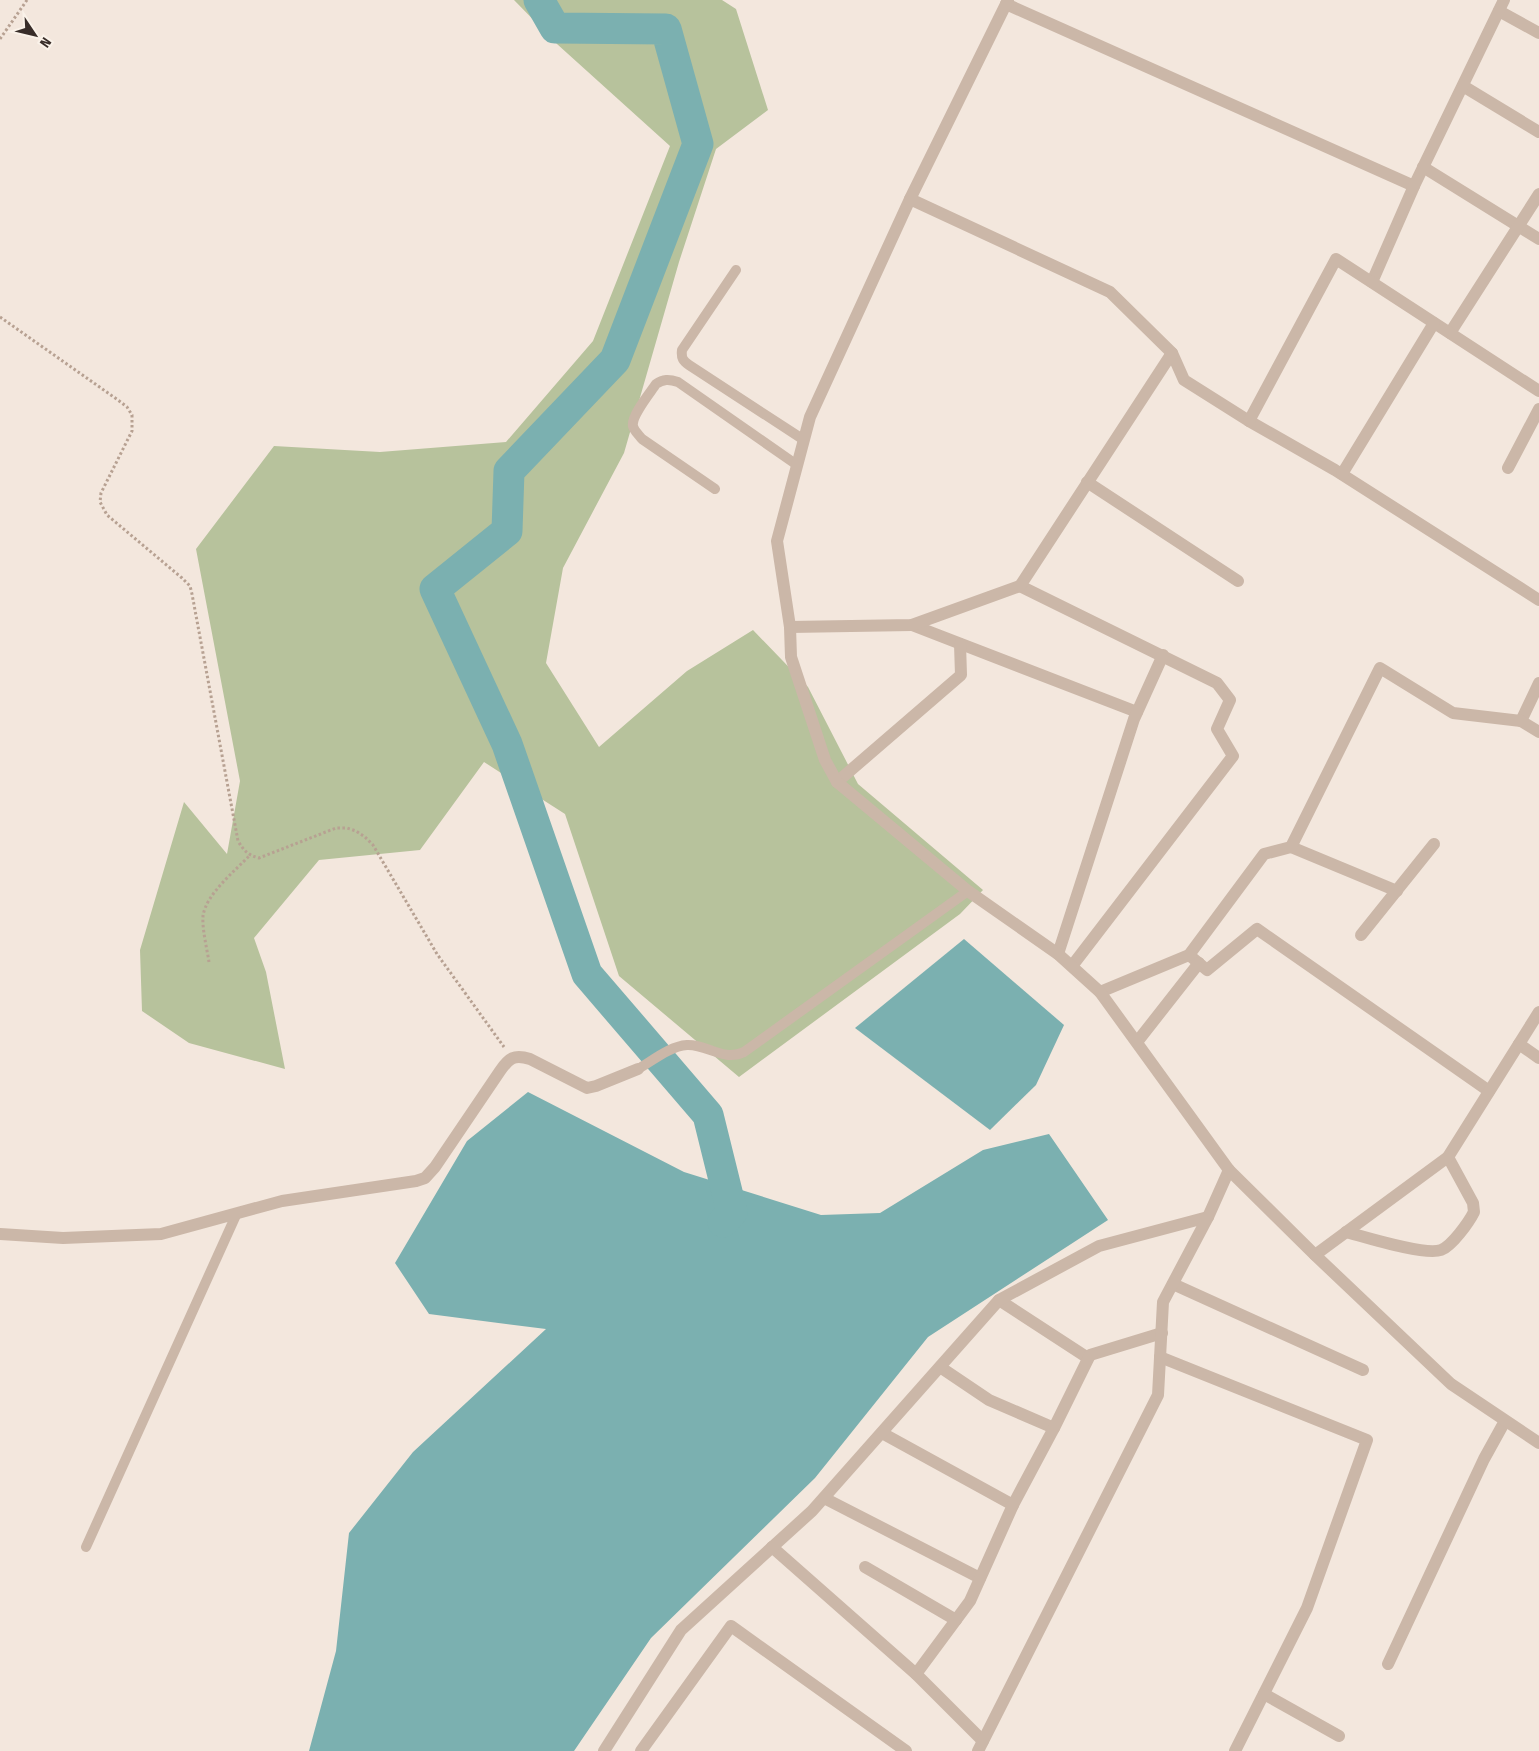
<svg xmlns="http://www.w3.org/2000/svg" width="1539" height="1751" viewBox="0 0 1539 1751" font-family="'Fira Sans Condensed',sans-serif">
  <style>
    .green { fill: #b7c29c }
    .water { fill: #7bb0b0 }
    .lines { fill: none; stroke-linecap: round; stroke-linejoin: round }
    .river { stroke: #7bb0b0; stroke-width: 31 }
    .path { stroke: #b7a192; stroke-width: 3; stroke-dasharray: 2.5 2.5; stroke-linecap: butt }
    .service { stroke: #cbb7a8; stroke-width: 10 }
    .minor { stroke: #cbb7a8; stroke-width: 12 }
    .tertiary { stroke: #cbb7a8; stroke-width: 12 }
  </style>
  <rect width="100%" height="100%" fill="#f3e7dd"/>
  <path class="green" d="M514 0H722L736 9 768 110 716 149 679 262 624 453 563 568 546 663 599 747 687 671 753 630 808 687 858 784 983 890 960 914 739 1077 619 976 565 814 484 762 420 850 319 860 254 938 266 972 285 1069 189 1043 142 1011 140 950 184 802 227 854 240 781 196 549 274 446 380 452 506 442 593 341 670 146 557 44Z"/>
  <g class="water">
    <path d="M964 939 1064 1025 1036 1085 990 1130 855 1028Z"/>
    <path d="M528 1092 684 1172 821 1215 880 1213 983 1150 1049 1134 1108 1220 928 1337 815 1478 651 1638 574 1751H309L336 1651 349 1533 413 1452 546 1329 429 1314 395 1263 467 1141Z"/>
  </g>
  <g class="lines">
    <path class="river" d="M539 0 555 28 666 29 698 144 615 360 509 471 507 531 435 589 507 744 587 974 708 1115 732 1212 723 1222"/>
    <g class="path">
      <path d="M0 39 27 0"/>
      <path d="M0 317 118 400 127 407 132 415V431L101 493 100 502 107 515 182 578 190 586 192 594 238 841C244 851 248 855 259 858L336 828H347L356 831 365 837 373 845 437 954 504 1047"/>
      <path d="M209 962C207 949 202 929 203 916 206 894 235 871 250 855"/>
    </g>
    <g class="service">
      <path d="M736 270 682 350C681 358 683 361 689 365L804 440"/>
      <path d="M715 489 642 439C639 435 634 431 633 426 631 416 650 393 656 384 663 379 669 379 678 382L797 465"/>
      <path d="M638 1069C652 1061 670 1046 687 1045 707 1044 724 1062 744 1052L968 891"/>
      <path d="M86 1547 237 1213"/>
    </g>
    <g class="minor">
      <path d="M1006 4 1414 186"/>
      <path d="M1499 11 1539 33"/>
      <path d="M1463 86 1539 132"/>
      <path d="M1423 167 1539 239"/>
      <path d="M910 199 1110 292 1172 353 1184 380 1249 421 1335 470 1539 600"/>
      <path d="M1372 282 1414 186 1504 0"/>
      <path d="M1450 333 1539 194"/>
      <path d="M1249 421 1336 259 1539 391"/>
      <path d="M1508 468 1539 409"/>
      <path d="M1342 474 1434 323"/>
      <path d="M1087 482 1238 581"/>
      <path d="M1020 586 1217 683 1230 700 1217 729 1233 756 1072 966"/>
      <path d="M912 625 1137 712"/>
      <path d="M790 627 912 625 1020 586 1172 353"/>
      <path d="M1521 721 1539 683"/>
      <path d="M837 782 961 675 960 644"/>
      <path d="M1291 847 1397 891"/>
      <path d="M1361 935 1434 844"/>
      <path d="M1058 954 1134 719 1163 655"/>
      <path d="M1189 955 1207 970 1257 929 1489 1091"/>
      <path d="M1100 992 1189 955 1264 854 1291 847 1380 668 1453 713 1521 721 1539 732"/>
      <path d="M1137 1042 1199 963"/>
      <path d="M1519 1044 1539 1058"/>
      <path d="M1346 1232C1365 1237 1425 1256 1441 1250 1452 1246 1469 1222 1474 1212L1473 1203 1448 1157"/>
      <path d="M0 1234 63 1238 161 1234 282 1201 416 1181 425 1178 435 1167 500 1071C509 1058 514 1054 530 1059L587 1088 596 1086 638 1069"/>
      <path d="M1315 1255 1448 1157 1539 1012"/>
      <path d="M1173 1284 1363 1370"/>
      <path d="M999 1300 1088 1358"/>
      <path d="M1160 1357 1367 1440 1307 1608 1235 1751"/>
      <path d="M940 1367 989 1400 1054 1428"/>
      <path d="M882 1433 1013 1505"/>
      <path d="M824 1498 980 1578"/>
      <path d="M772 1547 916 1674 983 1741"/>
      <path d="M865 1567 956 1620"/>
      <path d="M1388 1664 1484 1459 1505 1421"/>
      <path d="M916 1674 970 1601 1013 1505 1054 1428 1090 1355 1162 1333"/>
      <path d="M1264 1694 1339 1736"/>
      <path d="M604 1751 681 1630 812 1511 999 1300 1099 1246 1208 1217"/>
      <path d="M641 1751 731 1626 906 1751"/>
      <path d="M978 1751 1158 1395 1163 1302 1208 1217 1229 1170"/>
    </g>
    <path class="tertiary" d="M1008 0 910 199 810 417 777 541 790 627 791 657 825 760 837 782 968 891 1058 954 1100 992 1229 1170 1315 1255 1451 1384 1539 1443"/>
  </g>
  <g transform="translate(35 35) rotate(125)" stroke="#faf2e9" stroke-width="4" paint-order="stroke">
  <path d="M0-4L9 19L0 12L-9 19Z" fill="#382d29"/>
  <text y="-8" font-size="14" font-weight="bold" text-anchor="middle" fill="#382d29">N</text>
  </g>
</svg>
